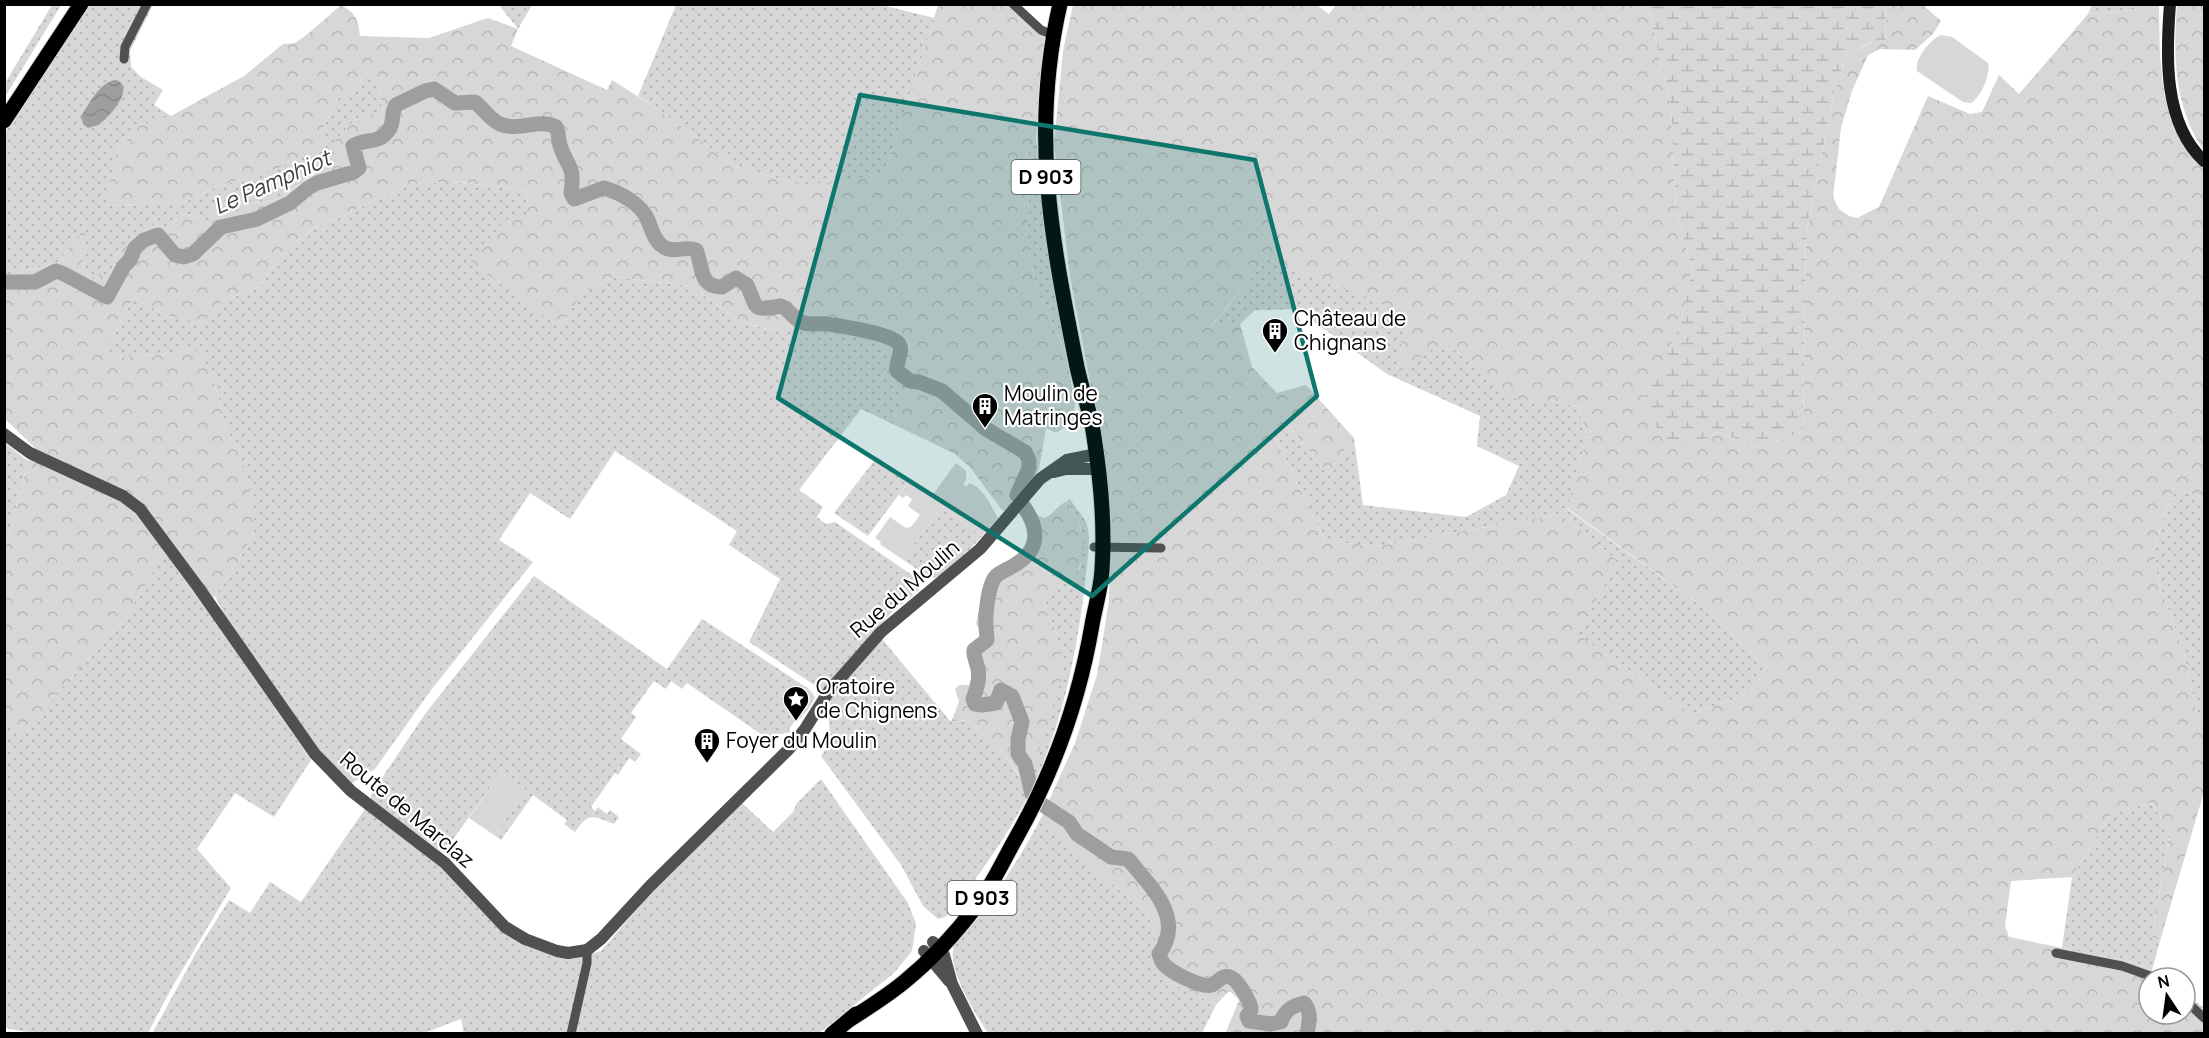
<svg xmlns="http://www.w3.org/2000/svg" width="2209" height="1038" viewBox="0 0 2209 1038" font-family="Manrope,sans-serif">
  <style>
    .grass { fill: url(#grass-dots) }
    .forest { fill: url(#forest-crowns); fill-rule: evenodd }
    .wetland { fill: url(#wetland-marsh) }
    .garden { fill: #d7d7d7 }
    .water { fill: url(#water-waves) }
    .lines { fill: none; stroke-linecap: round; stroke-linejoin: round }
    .river { stroke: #9e9e9e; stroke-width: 15 }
    .primary-casing { stroke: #dbdbdb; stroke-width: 17 }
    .trunk-casing { stroke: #dbdbdb; stroke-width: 17 }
    .minor { stroke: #505050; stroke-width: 9 }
    .tertiary { stroke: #505050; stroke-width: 12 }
    .secondary { stroke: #1d1d1d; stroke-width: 12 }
    .primary { stroke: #000; stroke-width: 15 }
    .trunk { stroke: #000; stroke-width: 15 }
    .marked { fill: #0f766e; fill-opacity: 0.2; stroke: #0f766e; stroke-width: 4.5; stroke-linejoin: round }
    .labels { text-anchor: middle; stroke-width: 4.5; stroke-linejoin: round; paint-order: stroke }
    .shield { fill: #fff; stroke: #4c4c4c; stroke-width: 1.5 }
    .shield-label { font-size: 20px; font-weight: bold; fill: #000 }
    .poi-label { font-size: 21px; fill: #000; stroke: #fff; text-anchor: start }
    .street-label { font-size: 21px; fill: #000; stroke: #fff }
    .water-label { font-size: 22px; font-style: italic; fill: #3f3f3f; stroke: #fff }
  </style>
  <defs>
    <pattern id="grass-dots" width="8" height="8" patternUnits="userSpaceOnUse" patternTransform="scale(1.5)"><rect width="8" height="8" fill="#d7d7d7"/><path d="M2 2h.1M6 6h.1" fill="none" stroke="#b7b7b7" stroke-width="1.8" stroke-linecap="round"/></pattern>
    <pattern id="forest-crowns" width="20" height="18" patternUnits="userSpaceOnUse" patternTransform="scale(1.5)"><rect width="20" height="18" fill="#d7d7d7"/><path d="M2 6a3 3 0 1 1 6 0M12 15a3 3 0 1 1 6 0" fill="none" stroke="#b7b7b7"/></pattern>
    <pattern id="wetland-marsh" width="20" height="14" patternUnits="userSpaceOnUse" patternTransform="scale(1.5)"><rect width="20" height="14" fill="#d7d7d7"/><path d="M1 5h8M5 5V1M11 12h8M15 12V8" fill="none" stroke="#b7b7b7"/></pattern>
    <pattern id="water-waves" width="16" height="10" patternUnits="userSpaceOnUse" patternTransform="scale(1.5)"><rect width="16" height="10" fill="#9e9e9e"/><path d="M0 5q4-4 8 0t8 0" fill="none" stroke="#868686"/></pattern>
  </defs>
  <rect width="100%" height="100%" fill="#fff"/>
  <g class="grass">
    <path d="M878 4 934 18 885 172 840 183H795L736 167 659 110 638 96 676 5Z"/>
    <path d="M52 5H61L5 97V83Z"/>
    <path d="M88 5H153L130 51 131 67 141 77 163 90 154 105 171 116 137 127 116 153 106 206 140 204H179L219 186 256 176 323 128 337 99 357 87 366 72 377 84 383 111 354 120 333 159 280 199 230 206 221 199 208 221 185 214 165 229 120 249 110 275 90 280 80 258 86 228 57 263 8 275 5 274 4 134Z"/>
    <path d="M499 5H532L518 29Z"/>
    <path d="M2092 5H2159V7L2088 14Z"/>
    <path d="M1036 138 1045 233 1065 350 1036 288 1028 247 1029 151Z"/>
    <path d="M449 182 496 186 526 192 527 214 559 326 583 293 613 277 691 286 741 322 770 330 789 326 835 328 890 347V378L906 384 908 390 895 413 897 426 861 409 799 490 823 507 817 517 826 524 835 522 919 580 918 591 892 612 822 690 749 642 780 579 729 545 737 531 615 451 570 519 530 493 499 540 533 562 431 690 375 769 352 783 325 758 223 612 215 596 251 539 255 529 239 449 227 431 213 378 190 349 161 355 110 357 105 351 133 298 169 316 202 323 222 301 260 287 283 251 315 228 412 184Z"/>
    <path d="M1267 259 1407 312 1397 371 1445 342 1515 398 1578 406 1587 435 1567 509 1704 608 1768 668 1748 694 1692 714 1576 634 1618 561 1560 514 1378 546 1325 541 1269 425 1289 426 1328 474 1354 438 1363 505 1466 517 1506 495 1519 466 1477 446 1480 416 1387 374 1296 309 1255 310 1240 324 1211 327Z"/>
    <path d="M5 443 28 461 5 550Z"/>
    <path d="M877 457 909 481 868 536 834 513Z"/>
    <path d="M2174 487 2204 498V715H2197L2184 653 2157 577 2153 551Z"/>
    <path d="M1070 499C1074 506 1085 518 1087 525 1092 540 1085 577 1084 593 1077 646 1067 699 1048 750 1027 808 990 861 952 910L945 917 938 919 923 906 901 865 821 756C838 733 823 721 832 697 836 686 872 651 882 639L951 722 968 720 1004 754 1024 783 1057 634 1045 610 1046 597 1053 588 1080 569C1085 535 1085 530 1067 501Z"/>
    <path d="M942 507 982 536 970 549 940 575 935 578H930L902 559Z"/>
    <path d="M164 554 205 607 311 760 274 817 235 793 197 849 231 888 171 989 148 1033 39 1034 5 1028 4 726 24 734 54 696 125 619Z"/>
    <path d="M534 576 667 669 702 619 809 689 815 697C813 705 803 714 798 721L794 722 789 729 791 732 765 737 687 683 682 689 671 681 666 689 654 681 631 713 636 717 621 739 641 754 635 762 629 758 618 775 615 773 591 807 595 811 598 807 607 814 610 810 619 817 614 824C594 818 591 809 575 832L564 824 567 820 533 795 501 840 494 835 526 790 501 773 443 853 371 799V794L425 714Z"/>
    <path d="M821 779 908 903 916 924 912 951 894 973 819 1033 464 1034 461 1019 424 1033 152 1034 197 951 229 900 250 913 270 882 301 902 365 809 447 872 500 928 573 958 601 951 656 887 742 803 773 832 793 812 797 803Z"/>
    <path d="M2151 803 2170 831 2152 937 2160 941 2152 970 2132 962 2062 948 2072 877 2111 814 2117 811Z"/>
    <path d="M1042 816 1063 842 1149 915 1166 980 1216 1005 1202 1033H988C976 1015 949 972 953 950 957 933 991 898 1002 883 1017 862 1030 839 1042 816Z"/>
  </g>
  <g class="forest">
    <path d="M1315 4 1329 14 1337 4 1640 5 1650 15 1671 109 1676 211 1692 269 1681 322 1659 373 1641 401 1700 442 1718 432 1759 448 1803 431 1806 233 1836 84 1847 56 1872 42H1885L1886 5H1923L1941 21 1933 34 1915 50 1880 49 1868 55 1852 91 1841 128 1833 197 1839 209 1849 216 1857 218 1879 207 1928 96 1970 114 1982 112 1999 75 2019 94 2088 14 2159 7C2160 61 2158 131 2204 168V498L2174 487 2153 551 2157 577 2184 653 2197 715H2204V792L2160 941 2152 937 2170 831 2151 803 2117 811 2111 814 2072 877 2011 881 2005 926 2009 937 2132 962 2152 970 2163 978H2149V1014H2185V994L2204 1008V1033H1230L1226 1032 1239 1000 1231 992H1228L1216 1005 1166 980 1149 915 1062 842 1042 816 1075 743 1097 675 1109 601 1111 527 1093 398 1070 277 1054 144 1063 51 1073 5ZM1267 259 1406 312 1397 372 1445 342 1515 399 1578 406 1587 435 1567 508 1704 608 1768 668 1748 694 1692 714 1577 634 1618 561 1560 514 1378 546 1325 541 1269 425 1289 426 1328 474 1354 438 1306 385 1277 393 1252 367 1240 324 1211 326Z"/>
    <path d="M341 5C356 13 358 20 360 36L429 38 488 18 518 29 511 46 607 90 612 80 659 110 736 167 795 183H840L885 172 938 5H1008L1045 38 1036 138 1029 151 1028 247 1036 288 1065 351 1075 403 1074 414 1070 424 1056 433 1046 428 1039 470 1009 508 1006 511 1002 510 970 467 955 454 897 426 895 413 908 390 906 384 890 378 885 371 890 347 835 328 789 326 771 330 741 322 691 286 613 277 583 293 559 327 471 262 505 220 527 214 526 192 496 186 450 182 412 184 315 228 283 251 260 287 222 301 202 324 169 316 133 298 105 351 110 357 161 355 190 349 201 353 213 378 227 431 239 449 252 500 255 529 251 539 215 596 205 607 164 555 125 619 54 696 24 735 5 726V550L28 461 35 448 5 419V274L8 275 57 263 87 226 80 258 90 280 100 274 110 275 120 249 149 222 165 229 185 214 208 221 221 198 230 206 280 199 316 173 312 164 319 156 333 159 335 141 354 120 383 110 377 84 366 72 357 87 337 99 323 128 325 146 299 160 256 176 219 186 179 204H140L105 206 116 153 137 127 171 116 244 76 283 44 295 43 309 33Z"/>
    <path d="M2177 5H2204V151C2174 107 2173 57 2177 5Z"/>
    <path d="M1067 501C1086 532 1090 549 1072 584L1060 583 1046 597 1045 610 1057 634 1064 671 1036 760 1025 783 1004 754 968 720 951 722 959 702 955 689 959 685H969L975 670 968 659 969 648 983 634 976 624C979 611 982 590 989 579 994 569 1005 570 1012 564 1033 548 1030 531 1021 510L1025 505 1031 513 1044 518C1054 514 1057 506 1067 501Z"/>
  </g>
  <path class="wetland" d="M1640 5H1886L1885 42H1871L1847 56 1836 84 1806 233 1803 431 1759 448 1718 432 1700 442 1673 445 1651 422 1641 401 1659 373 1681 322 1692 269 1676 211 1671 109 1650 15Z"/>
  <g class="garden">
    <path d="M1941 35 1952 37 1988 63C1991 74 1981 97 1971 103L1963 102 1917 71C1914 59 1930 40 1941 35Z"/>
    <path d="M956 463 966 471V480L963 484 967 487 969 483C983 487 991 506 998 518L982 536 942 507 902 559 881 545 880 541 875 538 890 517 906 528 911 527 920 515 908 506 912 499 906 495 903 498 899 495 909 481 931 497Z"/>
    <path d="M501 773 526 790 494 835 469 818Z"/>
  </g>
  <path class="water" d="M115 80C138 86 108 119 98 125 96 126 90 127 88 128L83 124 81 116C90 103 99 83 115 80Z"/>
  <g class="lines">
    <g class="river">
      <path d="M4 282H35L56 271 62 273 107 297 124 266 130 260 135 248 144 240 158 235 175 255 184 257 193 254 221 227 257 219 290 203 308 188 317 183 354 172 359 168 353 146C366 137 379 146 390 128 394 121 391 113 396 105L425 91 434 89 455 103 475 102C484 109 489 119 500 124 519 132 539 118 556 127 559 132 558 136 559 141 564 166 576 162 571 193L574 199 604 188C621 193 641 204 648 220 651 228 654 239 661 245 672 255 685 245 696 250 703 265 698 287 722 287L736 278 747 285C758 309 751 311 781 306 790 310 795 321 804 323 811 325 820 323 827 324 840 326 894 334 899 344 904 353 895 362 897 371L910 381 919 382 942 391 986 429 1025 452 1029 460V468L1017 495"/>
      <path d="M1024 507C1040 530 1040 551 1013 566 1005 571 995 573 992 583 988 592 985 616 986 626 986 631 987 634 987 640L974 650C973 657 977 662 978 669 980 679 977 689 973 699L975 704 982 705 996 703 1001 690 1012 696 1022 722 1018 739V754L1025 764 1032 794"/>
      <path d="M1043 805 1069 822 1077 834 1111 857 1128 859C1150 886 1186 918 1159 954 1160 957 1161 960 1163 963 1168 971 1203 989 1212 985 1219 982 1222 973 1232 978 1238 980 1250 1002 1251 1008 1251 1012 1249 1013 1247 1016L1249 1021 1271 1024 1281 1022C1285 1010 1292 1006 1304 1003 1312 1012 1309 1023 1307 1034"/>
    </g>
    <g class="primary-casing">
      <g id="primary">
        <path d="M849 1020C868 1008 887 996 904 982 931 960 956 933 977 905 993 884 1003 861 1016 838 1054 771 1079 701 1092 625 1095 607 1101 589 1102 570 1105 526 1101 481 1094 437 1091 413 1082 391 1077 367 1052 241 1030 134 1060 4"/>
        <path d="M832 1034 856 1014"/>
      </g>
    </g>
    <g class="trunk-casing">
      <path id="trunk" d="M4 121 81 4"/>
    </g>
    <g class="minor">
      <path d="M1013 4 1041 30 1053 35"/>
      <path d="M124 59 125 47 147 4"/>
      <path d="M1094 547 1161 548"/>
      <path d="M2056 953 2122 966 2156 978"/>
      <path d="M2185 1000 2204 1018"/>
      <path d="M571 1034 587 963V950"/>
    </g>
    <g class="tertiary">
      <path d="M4 434 30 453 123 496 140 509 198 587 315 754 351 791 445 863 505 927 525 939 557 951 568 953 587 950 601 939 650 886 789 749 805 729 829 691 881 632 980 549 1040 479 1067 460 1097 454"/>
      <path d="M1054 472 1066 469H1098"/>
      <path d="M933 942 944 955 952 984 977 1034"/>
      <path d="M924 951 949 981"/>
    </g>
    <path class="secondary" d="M2170 4C2166 55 2163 123 2204 161"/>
    <use href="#primary" class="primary"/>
    <use href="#trunk" class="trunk"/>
  </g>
  <path class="marked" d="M860 95 1255 160 1317 396 1092 596 778 398Z"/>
  <defs>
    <g id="building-pin" transform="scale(1.35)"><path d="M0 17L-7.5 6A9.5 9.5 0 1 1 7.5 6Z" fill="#000" stroke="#fff"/><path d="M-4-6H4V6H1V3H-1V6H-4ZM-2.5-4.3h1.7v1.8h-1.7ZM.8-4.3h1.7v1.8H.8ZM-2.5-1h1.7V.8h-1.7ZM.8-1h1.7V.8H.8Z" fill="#fff"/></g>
    <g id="sight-pin" transform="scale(1.35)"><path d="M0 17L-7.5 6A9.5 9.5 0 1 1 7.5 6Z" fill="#000" stroke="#fff"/><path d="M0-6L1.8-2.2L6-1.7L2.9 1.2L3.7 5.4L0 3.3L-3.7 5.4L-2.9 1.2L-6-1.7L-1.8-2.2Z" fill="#fff"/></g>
  </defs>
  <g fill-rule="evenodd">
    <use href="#building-pin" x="1275" y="331"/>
    <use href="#building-pin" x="985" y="406"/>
    <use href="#sight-pin" x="796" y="699"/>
    <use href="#building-pin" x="707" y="741"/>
  </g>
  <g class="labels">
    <g class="shield">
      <rect x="1011.5" y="160" width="69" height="34" rx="4.5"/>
      <rect x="947.5" y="881" width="69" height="34" rx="4.5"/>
    </g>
    <g class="shield-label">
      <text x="1046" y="184">D 903</text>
      <text x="982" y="905">D 903</text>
    </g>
    <g class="poi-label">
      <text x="1294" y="326">Château de<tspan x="1294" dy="24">Chignans</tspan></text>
      <text x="1004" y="401">Moulin de<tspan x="1004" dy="24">Matringes</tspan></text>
      <text x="816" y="694">Oratoire<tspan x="816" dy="24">de Chignens</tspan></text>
      <text x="726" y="748">Foyer du Moulin</text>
    </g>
    <g class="street-label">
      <text transform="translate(905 589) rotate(-41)" y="7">Rue du Moulin</text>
      <text transform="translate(407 810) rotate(40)" y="7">Route de Marclaz</text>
    </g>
    <g class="water-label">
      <text transform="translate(272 182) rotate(-24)" y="8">Le Pamphiot</text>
    </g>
  </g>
  <rect width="2209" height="1038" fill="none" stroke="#000000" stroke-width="12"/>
  <g transform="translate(2167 996) rotate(347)"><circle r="28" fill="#ffffff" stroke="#999999" stroke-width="1.5"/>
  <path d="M0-4.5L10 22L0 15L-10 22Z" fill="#000000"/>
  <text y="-9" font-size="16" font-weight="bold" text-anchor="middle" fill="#000000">N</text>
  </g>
</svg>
